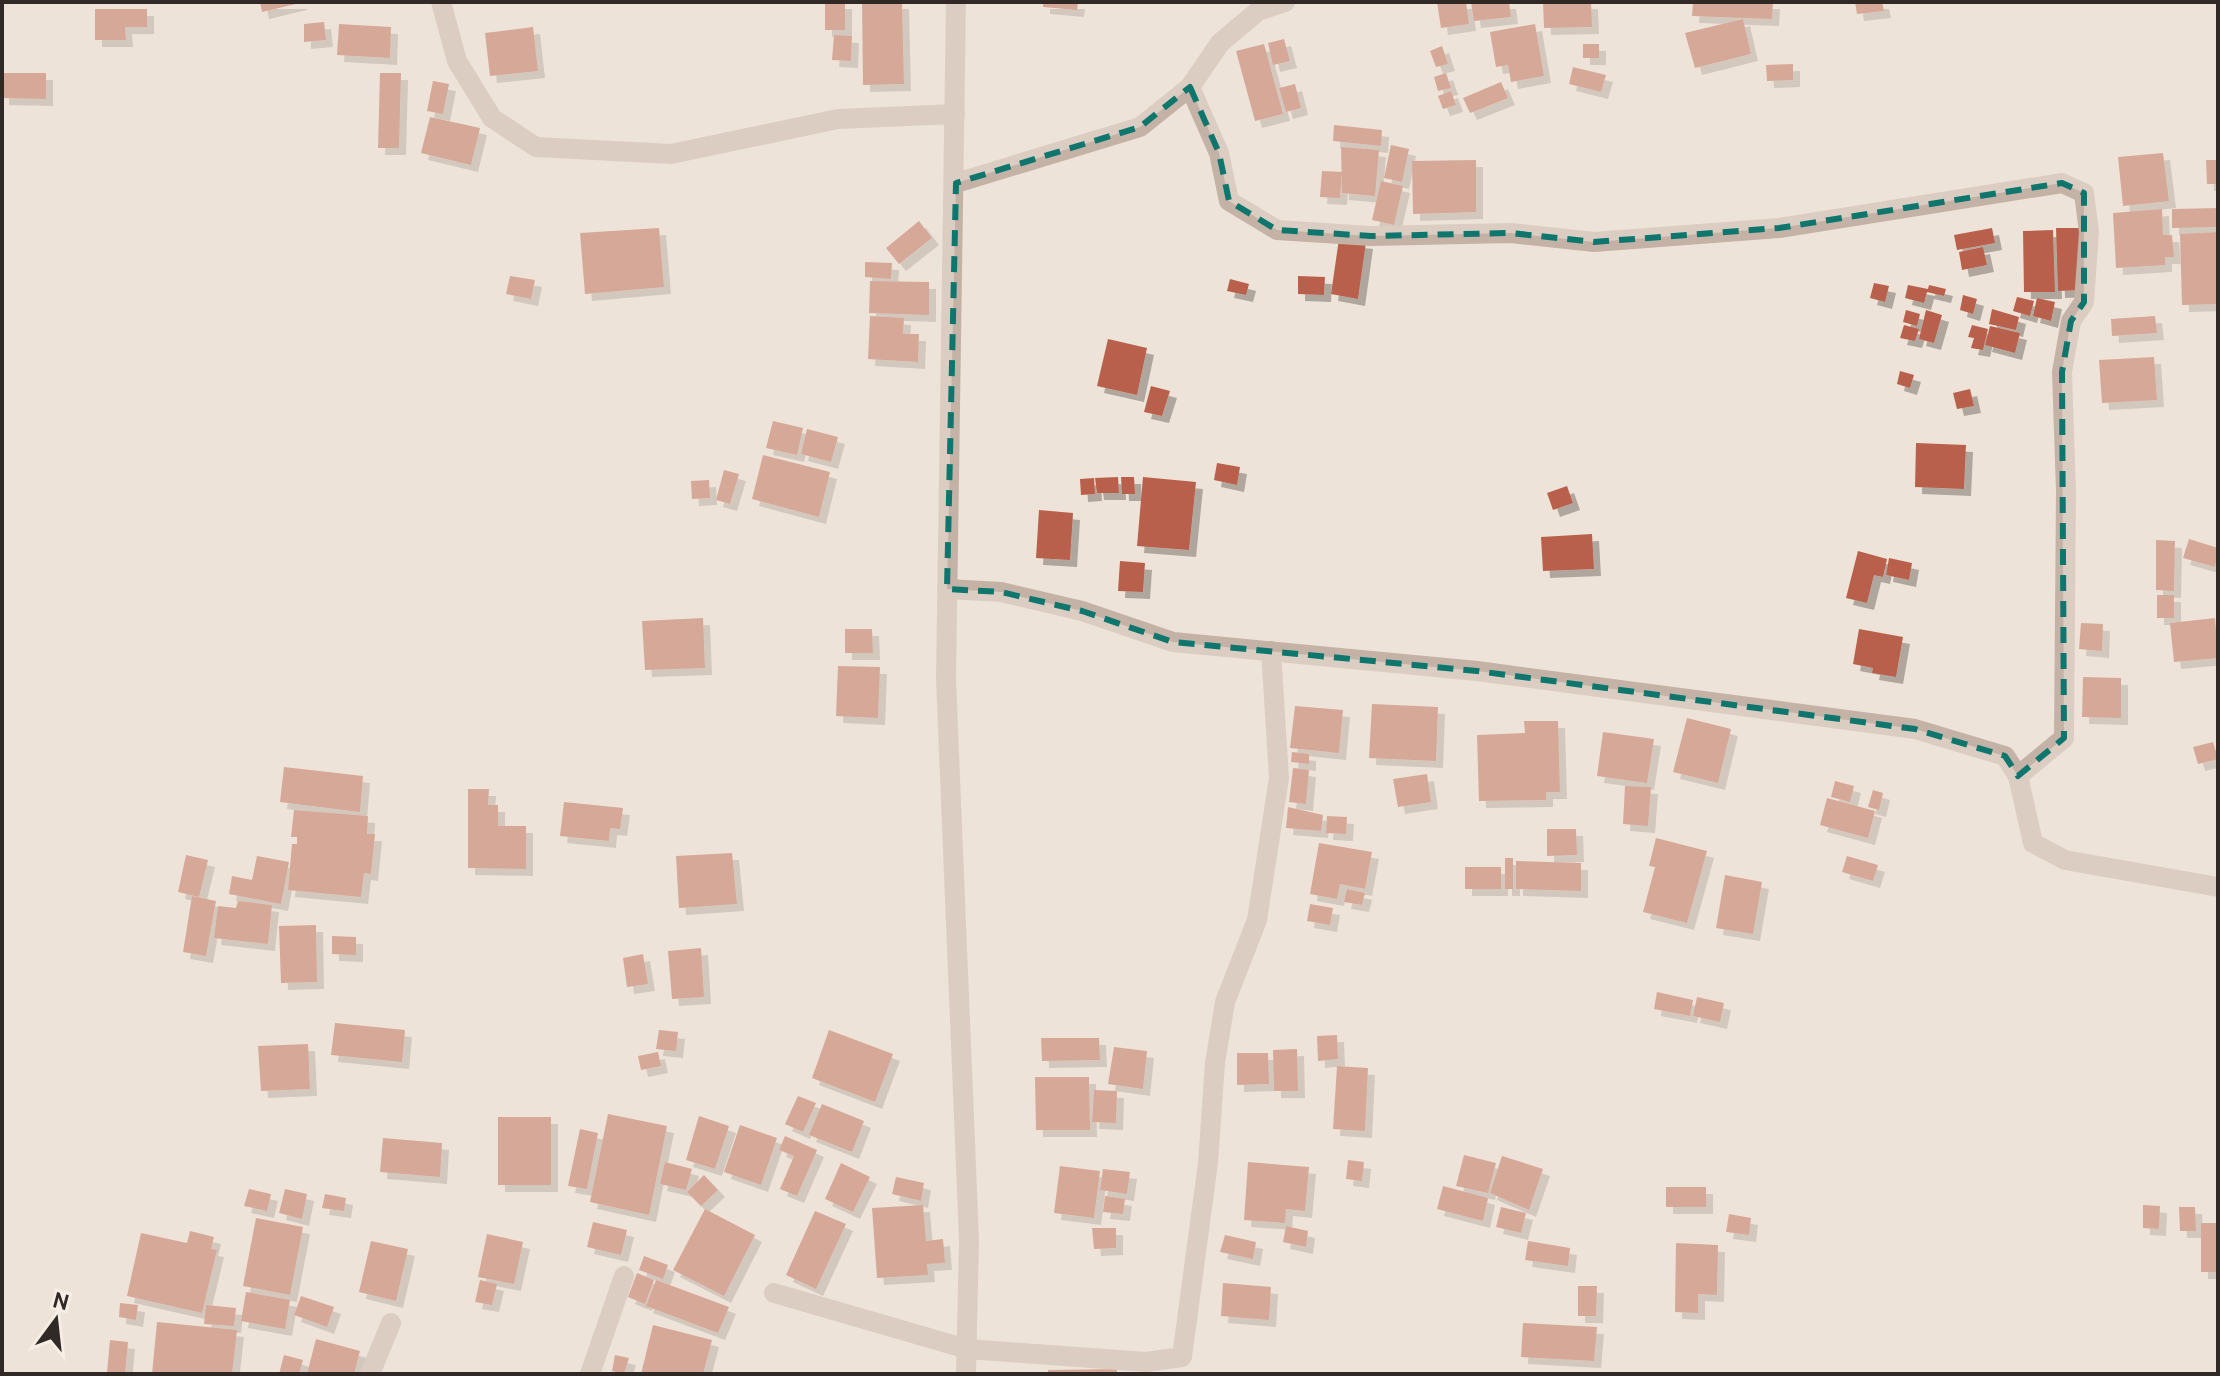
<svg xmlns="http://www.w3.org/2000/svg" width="2220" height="1376" viewBox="0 0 2220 1376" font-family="Cabin,sans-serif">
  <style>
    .building { fill: #b8614c; filter: url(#shadow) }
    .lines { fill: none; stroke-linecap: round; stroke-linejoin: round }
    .minor { stroke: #c4b2a6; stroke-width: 20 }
    .marked { fill: none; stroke: #0f766e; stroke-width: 6; stroke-dasharray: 16 10; stroke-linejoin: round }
  </style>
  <defs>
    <filter id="shadow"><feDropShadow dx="7" dy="7" stdDeviation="0" flood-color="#0004"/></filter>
  </defs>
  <rect width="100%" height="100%" fill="#eee3d8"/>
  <g class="building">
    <path d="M260 2H300V3L262 12Z"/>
    <rect x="825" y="2" width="20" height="28"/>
    <path d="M862 2H902L904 84 863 85Z"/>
    <path d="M1043 2H1078L1077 10 1043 7Z"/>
    <path d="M1437 2H1466L1469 24 1441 28Z"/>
    <path d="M1471 2H1509L1511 17 1474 21Z"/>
    <path d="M1543 2H1591L1592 27 1544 28Z"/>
    <path d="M1693 2H1773L1772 19 1692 16Z"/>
    <path d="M1855 2H1882L1884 11 1857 14Z"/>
    <path d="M95 9H147V27H125L126 40H95Z"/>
    <path d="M1743 19 1751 54 1695 68 1685 33Z"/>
    <path d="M324 22 326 40 304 42V24Z"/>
    <path d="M339 24 391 27 390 58 337 55Z"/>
    <path d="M1535 24 1544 76 1511 82 1508 65 1496 67 1490 32Z"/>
    <path d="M533 27 538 71 490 76 485 33Z"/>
    <path d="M834 35 852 36 851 61 832 60Z"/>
    <path d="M1284 39 1290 61 1273 65 1268 43Z"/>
    <path d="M1264 44 1283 114 1255 121 1236 51Z"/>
    <rect x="1583" y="44" width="16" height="14"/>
    <path d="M1442 46 1448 64 1436 67 1430 51Z"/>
    <path d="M1793 64V80L1767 81 1766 65Z"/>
    <path d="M1573 67 1606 75 1601 92 1569 84Z"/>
    <path d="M2 73H46V99L2 98Z"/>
    <path d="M380 73H401L399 148H378Z"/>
    <path d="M1446 73 1451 88 1438 91 1434 77Z"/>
    <path d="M433 81 449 84 443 114 427 111Z"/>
    <path d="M1501 82 1508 98 1470 113 1463 98Z"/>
    <path d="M1295 84 1301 108 1286 112 1279 88Z"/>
    <path d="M1451 91 1456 105 1443 109 1438 96Z"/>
    <path d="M430 117 480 128 471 165 421 153Z"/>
    <path d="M1334 125 1382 130 1381 146 1333 141Z"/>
    <path d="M1391 145 1409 149 1402 182 1384 178Z"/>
    <path d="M1341 147 1379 150 1375 196 1342 193Z"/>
    <path d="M2163 153 2169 201 2123 206 2118 157Z"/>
    <path d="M1476 160V212L1413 214 1412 161Z"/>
    <path d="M2206 160H2218V184H2207Z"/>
    <path d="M1322 171 1342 172 1340 198 1320 197Z"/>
    <path d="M1381 181 1403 186 1394 225 1372 220Z"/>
    <path d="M2218 208V227L2172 228V209Z"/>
    <path d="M2162 209 2163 235H2172L2174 257H2165V265L2116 268 2113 213Z"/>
    <path d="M919 221 932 238 899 264 886 248Z"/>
    <path d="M659 228 664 287 585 294 580 233Z"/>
    <path d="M1992 228 1995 243 1957 250 1954 235Z"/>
    <path d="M2056 228H2079L2081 290 2058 291Z"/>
    <path d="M2053 230 2055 292H2024L2023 231Z"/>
    <path d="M2218 232V304L2182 305 2180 234Z"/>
    <path d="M1339 239 1366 242 1358 299 1331 294Z"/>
    <path d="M1983 247 1987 265 1962 270 1959 252Z"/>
    <path d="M865 262 892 263 891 279 865 277Z"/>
    <path d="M510 276 535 280 531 299 506 294Z"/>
    <path d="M1298 276 1325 277 1324 295 1298 294Z"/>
    <path d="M1230 279 1249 284 1246 295 1227 291Z"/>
    <path d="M870 281 929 282V315L869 313Z"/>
    <path d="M1874 283 1889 286 1885 302 1870 298Z"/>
    <path d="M1908 285 1928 289 1929 285 1946 289 1944 296 1927 292 1924 303 1905 298Z"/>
    <path d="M1963 295 1977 299 1973 314 1960 310Z"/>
    <path d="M2017 297 2034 301 2030 316 2013 311Z"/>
    <path d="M2037 298 2055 302 2051 321 2033 316Z"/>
    <path d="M1992 309 2019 317 2016 330 1989 324Z"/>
    <path d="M1906 310 1920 314 1917 326 1903 322Z"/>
    <path d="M1926 310 1942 315 1934 343 1919 339Z"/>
    <path d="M870 316 904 318 903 334H919L918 362 868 359Z"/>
    <path d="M2155 316 2157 333 2112 336 2111 319Z"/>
    <path d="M1904 325 1919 329 1915 341 1900 338Z"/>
    <path d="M1972 325 1988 329 1983 350 1971 348 1974 338 1968 337Z"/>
    <path d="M1990 326 2020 333 2015 353 1985 345Z"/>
    <path d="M1108 339 1147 348 1137 395 1097 386Z"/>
    <path d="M2154 357 2157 400 2102 403 2099 360Z"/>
    <path d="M1900 371 1914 375 1910 388 1897 384Z"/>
    <path d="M1151 386 1170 391 1162 416 1144 412Z"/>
    <path d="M1970 389 1974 406 1957 409 1953 393Z"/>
    <path d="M773 421 803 428 797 455 766 448Z"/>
    <path d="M807 429 838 437 831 462 801 454Z"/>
    <path d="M1916 443 1966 445 1964 489 1915 487Z"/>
    <path d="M763 455 830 472 819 517 752 499Z"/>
    <path d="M1217 463 1240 467 1237 485 1214 480Z"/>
    <path d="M724 470 739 474 730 504 716 500Z"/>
    <path d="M1118 477 1119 493H1097L1095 478Z"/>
    <path d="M1121 477H1134L1135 494H1122Z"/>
    <path d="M1143 477 1196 482 1189 550 1137 546Z"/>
    <path d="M1094 478 1095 494 1081 495 1080 479Z"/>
    <path d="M709 480 710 498 692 499 691 481Z"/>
    <path d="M1567 486 1573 503 1553 510 1547 493Z"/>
    <path d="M1039 510 1073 513 1070 560 1036 558Z"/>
    <path d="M1592 534 1594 569 1543 571 1541 537Z"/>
    <path d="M2189 539 2218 548 2215 567 2183 558Z"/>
    <path d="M2156 540 2175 541 2174 591 2156 590Z"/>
    <path d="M1858 551 1887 559 1883 577 1874 575 1867 603 1846 598Z"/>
    <path d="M1889 558 1912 563 1909 580 1886 575Z"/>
    <path d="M1120 561 1145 563 1143 592 1118 591Z"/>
    <rect x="2157" y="595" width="17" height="23"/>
    <path d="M703 618 705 668 645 670 642 621Z"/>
    <path d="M2215 618 2218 658 2174 662 2170 623Z"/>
    <path d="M2081 623 2103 624 2102 651 2079 649Z"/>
    <path d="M845 629H872L873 653H845Z"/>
    <path d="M1859 629 1903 637 1896 677 1872 673 1873 668 1853 664Z"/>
    <path d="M838 666 880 667 878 718 836 716Z"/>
    <path d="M2083 677 2121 678V718L2082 717Z"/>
    <path d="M1372 704 1438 707 1436 761 1369 758Z"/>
    <path d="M1295 706 1343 710 1339 753 1290 748Z"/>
    <path d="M1687 718 1731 729 1718 783 1673 772Z"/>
    <path d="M1524 721H1558L1560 792H1546V800L1479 801 1477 735 1525 733Z"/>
    <path d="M1603 732 1654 739 1647 783 1597 776Z"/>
    <path d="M2213 742 2218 759 2198 764 2193 747Z"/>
    <path d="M1292 752 1309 754V764L1291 762Z"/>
    <path d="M284 767 363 776 360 812 280 802Z"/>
    <path d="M1293 768 1309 770 1306 804 1289 802Z"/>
    <path d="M1427 774 1431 802 1398 807 1393 779Z"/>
    <path d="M1835 781 1854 786 1850 802 1831 797Z"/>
    <path d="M1625 786 1651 787 1648 826 1623 824Z"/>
    <path d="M468 789H489L488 805H498V826H526V869L468 868Z"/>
    <path d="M1873 790 1883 793 1879 810 1868 807Z"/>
    <path d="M1827 798 1875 811 1868 838 1820 825Z"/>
    <path d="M564 802 623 808 620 829 610 828 609 841 560 836Z"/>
    <path d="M1288 807 1323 815 1321 831 1286 828Z"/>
    <path d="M294 810 368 816 367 834H375L371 874 364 873 361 897 288 890 292 844H297V837H291Z"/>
    <path d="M1327 816 1347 817 1346 834 1326 833Z"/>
    <path d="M1547 829H1576L1577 855 1547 856Z"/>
    <path d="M1656 838 1707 851 1687 923 1643 912 1655 867 1649 866Z"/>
    <path d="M1319 843 1372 852 1365 889 1340 884 1337 899 1310 894Z"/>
    <path d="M732 853 737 904 679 908 676 856Z"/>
    <path d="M186 855 208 860 199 897 178 892Z"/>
    <path d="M257 856 289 862 281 904 229 894 232 876 252 880Z"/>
    <path d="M1847 856 1878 865 1873 881 1842 872Z"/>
    <rect x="1505" y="858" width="8" height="31"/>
    <path d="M1516 861 1581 863V891L1516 889Z"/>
    <rect x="1465" y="867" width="36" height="22"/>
    <path d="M1725 875 1762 882 1753 934 1716 928Z"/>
    <path d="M1347 889 1365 893 1362 905 1344 902Z"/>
    <path d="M192 896 216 901 206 956 183 952Z"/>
    <path d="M238 901 272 905 268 944 214 938 218 906 236 908Z"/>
    <path d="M1310 904 1333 908 1330 925 1307 921Z"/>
    <path d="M316 925 317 982 281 983 279 926Z"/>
    <path d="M332 936 356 937V955L332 954Z"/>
    <path d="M701 948 704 997 672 999 668 951Z"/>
    <path d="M643 954 648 984 627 987 623 958Z"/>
    <path d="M1657 992 1693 1000 1690 1016 1654 1009Z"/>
    <path d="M1697 997 1724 1003 1720 1022 1693 1016Z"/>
    <path d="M335 1023 405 1030 402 1062 331 1055Z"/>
    <path d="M659 1030 678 1032 676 1051 656 1049Z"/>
    <path d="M829 1030 893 1054 875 1102 812 1078Z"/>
    <path d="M1337 1035 1338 1059 1318 1061 1317 1036Z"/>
    <path d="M1041 1038H1099L1100 1060 1042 1061Z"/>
    <path d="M308 1044 310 1089 261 1091 258 1046Z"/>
    <path d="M1114 1047 1147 1051 1143 1089 1108 1084Z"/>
    <path d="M1297 1049 1298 1091H1274L1273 1050Z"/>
    <path d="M658 1052 661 1066 641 1070 638 1056Z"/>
    <path d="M1237 1053H1268L1269 1084 1237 1085Z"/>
    <path d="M1337 1066 1368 1068 1365 1131 1333 1129Z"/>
    <path d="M1035 1077H1089L1090 1130H1036Z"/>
    <path d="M1094 1090 1117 1091 1116 1123 1092 1122Z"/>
    <path d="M798 1096 816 1103 803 1132 785 1124Z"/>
    <path d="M822 1104 864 1121 852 1152 809 1135Z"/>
    <path d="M608 1114 667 1126 649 1215 590 1202Z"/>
    <path d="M699 1116 729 1126 715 1169 686 1160Z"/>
    <rect x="498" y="1117" width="53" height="68"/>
    <path d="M740 1125 777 1138 761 1185 724 1172Z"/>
    <path d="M580 1129 598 1133 587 1189 568 1186Z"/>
    <path d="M785 1136 817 1150 797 1196 780 1189 794 1156 779 1150Z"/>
    <path d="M383 1138 442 1143 440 1177 380 1172Z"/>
    <path d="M1464 1155 1496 1163 1488 1193 1456 1186Z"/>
    <path d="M1502 1156 1543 1169 1529 1210 1490 1193Z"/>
    <path d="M1348 1160 1364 1162 1362 1181 1346 1179Z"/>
    <path d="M665 1162 692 1169 686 1190 660 1184Z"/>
    <path d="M1248 1162 1309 1167 1305 1211 1286 1209 1285 1223 1244 1220Z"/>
    <path d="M841 1163 870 1177 853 1212 825 1199Z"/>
    <path d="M1060 1166 1100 1171 1094 1218 1054 1213Z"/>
    <path d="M1103 1169 1130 1172 1127 1194 1100 1190Z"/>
    <path d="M704 1175 718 1190 701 1206 687 1192Z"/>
    <path d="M896 1177 924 1183 921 1201 892 1194Z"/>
    <path d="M1443 1186 1488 1198 1483 1221 1437 1209Z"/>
    <rect x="1666" y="1187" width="40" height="20"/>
    <path d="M249 1189 271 1194 267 1211 244 1206Z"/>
    <path d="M285 1189 307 1194 302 1219 279 1213Z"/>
    <path d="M325 1194 346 1198 344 1211 322 1208Z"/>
    <path d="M1105 1196 1125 1199 1123 1214 1103 1212Z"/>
    <path d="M923 1205 926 1241 943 1239 945 1263 927 1264 928 1275 877 1278 872 1208Z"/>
    <path d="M2143 1205 2160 1206 2159 1229 2143 1228Z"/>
    <path d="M1501 1207 1526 1213 1521 1233 1496 1227Z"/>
    <path d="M2179 1207H2195L2196 1231H2180Z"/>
    <path d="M705 1209 755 1235 724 1296 673 1270Z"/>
    <path d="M815 1211 846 1224 816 1289 786 1275Z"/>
    <path d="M1729 1214 1751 1218 1749 1235 1726 1232Z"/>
    <path d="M256 1218 303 1227 290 1295 243 1286Z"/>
    <path d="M593 1222 627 1230 621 1255 587 1247Z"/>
    <rect x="2201" y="1223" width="17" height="49"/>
    <path d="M1286 1226 1308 1231 1306 1247 1283 1242Z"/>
    <path d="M1092 1228H1116V1248L1094 1249Z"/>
    <path d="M190 1231 214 1237 211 1249 217 1250 202 1313 127 1296 141 1233 187 1243Z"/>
    <path d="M487 1234 523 1242 514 1284 478 1277Z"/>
    <path d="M1225 1235 1256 1242 1253 1259 1220 1252Z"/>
    <path d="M371 1241 408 1249 396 1301 359 1292Z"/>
    <path d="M1528 1241 1570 1248 1568 1266 1525 1260Z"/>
    <path d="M1676 1243 1718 1245 1717 1295 1698 1294V1313L1675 1312Z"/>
    <path d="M644 1256 668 1265 663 1279 639 1270Z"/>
    <path d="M637 1273 654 1280 645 1304 628 1297Z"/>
    <path d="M480 1280 497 1284 492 1305 475 1302Z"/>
    <path d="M656 1280 729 1307 718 1333 646 1306Z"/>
    <path d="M1223 1283 1271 1287 1269 1320 1221 1316Z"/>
    <path d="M1578 1286H1597L1596 1316H1578Z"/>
    <path d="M246 1292 290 1300 285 1329 241 1321Z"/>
    <path d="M301 1296 334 1307 327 1327 294 1315Z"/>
    <path d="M120 1303 138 1305 136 1320 119 1317Z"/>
    <path d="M206 1305 236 1308 234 1326 204 1324Z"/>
    <path d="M157 1322 237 1330 232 1374H152Z"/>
    <path d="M1523 1323 1597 1327 1594 1361 1521 1357Z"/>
    <path d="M653 1325 712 1340 703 1374H641Z"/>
    <path d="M316 1339 360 1351 354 1374H307Z"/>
    <path d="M110 1340 128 1342 125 1374 107 1372Z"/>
    <path d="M284 1355 303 1360 299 1374H279Z"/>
    <path d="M615 1355 629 1358 624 1374 612 1371Z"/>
    <path d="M1117 1369V1374H1048V1370Z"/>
  </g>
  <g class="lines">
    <g class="minor">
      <path d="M441 2 457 61 492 118 536 147 671 154 838 119 955 114"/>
      <path d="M956 2 946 679 969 1240 966 1374"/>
      <path d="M1190 87 1219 153 1229 201 1277 230 1371 236 1511 233 1594 242 1779 228 2062 183 2084 193 2089 232 2084 302 2071 321 2062 372 2066 491 2064 738 2018 776"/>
      <path d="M956 183 1140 127 1190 87 1220 43 1258 11 1285 2"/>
      <path d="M947 589 1001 592 1082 611 1173 642 1477 671 1915 729 2005 756 2018 776 2033 843 2065 860 2218 887"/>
      <path d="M774 1293 967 1349 1146 1362 1182 1357 1208 1163 1215 1063 1225 1002 1257 920 1279 778 1271 651"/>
      <path d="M370 1374 391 1323"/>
      <path d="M590 1374 624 1276"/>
    </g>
  </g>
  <path d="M0 0H2220V1376H0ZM1190 87 1219 153 1229 201 1277 230 1371 236 1511 233 1594 242 1779 228 2062 183 2084 193V302L2071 321 2062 372 2064 738 2018 776 2005 756 1915 729 1477 671 1173 642 1082 611 1001 592 947 589 956 183 1140 127Z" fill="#eee3d8" fill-opacity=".55" fill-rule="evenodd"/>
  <path class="marked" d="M1190 87 1219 153 1229 201 1277 230 1371 236 1511 233 1594 242 1779 228 2062 183 2084 193V302L2071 321 2062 372 2064 738 2018 776 2005 756 1915 729 1477 671 1173 642 1082 611 1001 592 947 589 956 183 1140 127Z"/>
  <rect width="2220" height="1376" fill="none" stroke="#312926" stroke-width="8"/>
  <g transform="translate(56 1320) rotate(15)" stroke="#f6ede4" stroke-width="6" paint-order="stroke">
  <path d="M0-6L14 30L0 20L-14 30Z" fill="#312926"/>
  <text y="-12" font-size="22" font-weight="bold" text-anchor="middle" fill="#312926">N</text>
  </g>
</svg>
